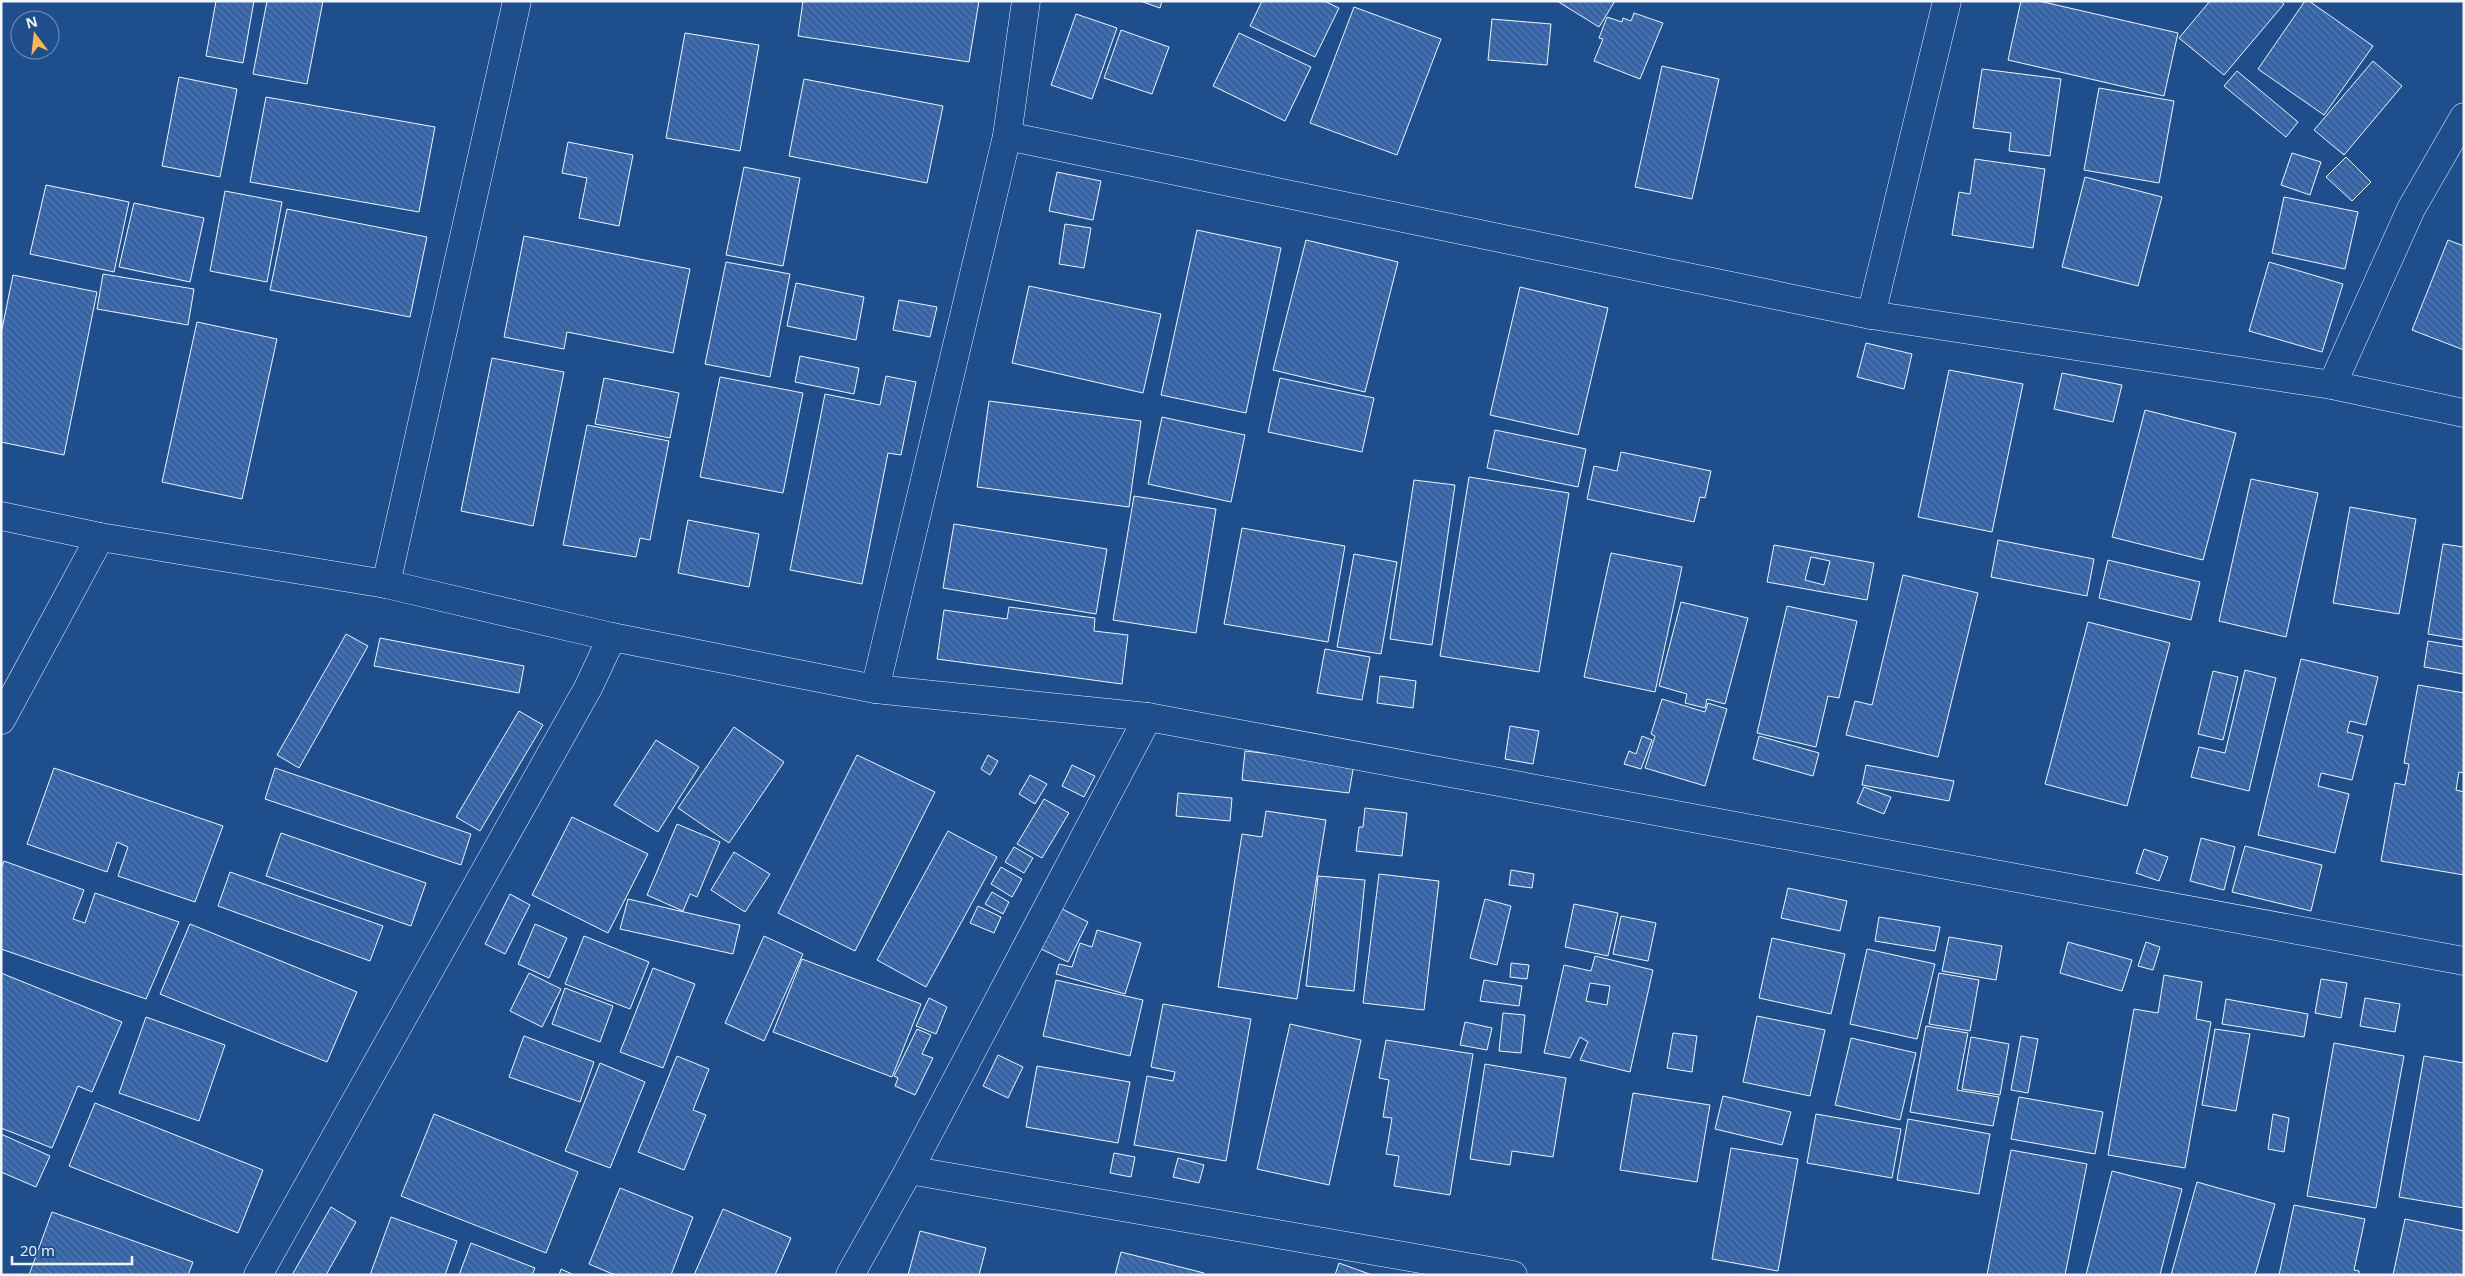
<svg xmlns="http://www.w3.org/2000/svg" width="2465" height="1276" viewBox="0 0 2465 1276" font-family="'Open Sans',sans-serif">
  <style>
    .building { fill: url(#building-back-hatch); stroke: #f2f6ff; fill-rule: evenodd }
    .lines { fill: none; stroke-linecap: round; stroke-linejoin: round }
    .minor-casing { stroke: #f2f6ff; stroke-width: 29 }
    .minor { stroke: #1f4e8c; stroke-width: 28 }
  </style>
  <defs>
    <pattern id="building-back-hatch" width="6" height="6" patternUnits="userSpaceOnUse" patternTransform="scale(1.25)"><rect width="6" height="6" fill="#3563a3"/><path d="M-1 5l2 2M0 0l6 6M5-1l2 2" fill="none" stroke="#537ab1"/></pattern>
  </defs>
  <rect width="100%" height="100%" fill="#1f4e8c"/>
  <g class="building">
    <path d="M216 1H254L243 63 206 56Z"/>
    <path d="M267 1H323L307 84 253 74Z"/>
    <path d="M803 1H979L969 62 798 36Z"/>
    <path d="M1140 1H1162L1160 8Z"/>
    <path d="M1262 1H1324L1339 8 1315 57 1250 26Z"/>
    <path d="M1557 1H1615L1599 27Z"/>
    <path d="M2021 1H2039L2178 33 2164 96 2008 60Z"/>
    <path d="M2210 1H2280L2284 4 2224 75 2179 38Z"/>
    <path d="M2305 1H2309L2373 46 2324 115 2258 69Z"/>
    <path d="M1354 7 1441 39 1397 155 1310 123Z"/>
    <path d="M1634 13 1663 23 1640 79 1594 61 1603 39 1599 38 1607 17 1622 22 1623 18 1631 21Z"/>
    <path d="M1076 14 1117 28 1092 99 1051 85Z"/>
    <path d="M1492 19 1551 24 1547 65 1488 60Z"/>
    <path d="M1121 30 1169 47 1152 94 1104 78Z"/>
    <path d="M685 33 759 45 740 151 666 138Z"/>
    <path d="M1239 33 1311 67 1285 121 1213 86Z"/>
    <path d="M2373 61 2402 86 2344 155 2314 130Z"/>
    <path d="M1662 66 1719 79 1692 199 1635 187Z"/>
    <path d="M1982 69 2061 79 2050 156 2009 151 2011 133 1973 128Z"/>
    <path d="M2237 71 2298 122 2286 137 2224 86Z"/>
    <path d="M179 77 237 89 220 177 162 166Z"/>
    <path d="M804 79 943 106 927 183 789 156Z"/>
    <path d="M2099 88 2174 101 2159 183 2084 170Z"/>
    <path d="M266 97 435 127 419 212 250 182Z"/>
    <path d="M568 142 633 155 619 226 579 218 587 178 562 173Z"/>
    <path d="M2292 153 2321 162 2310 195 2281 185Z"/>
    <path d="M2346 157 2371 182 2352 201 2326 177Z"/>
    <path d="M1975 159 2045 169 2033 248 1952 235 1959 192 1970 194Z"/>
    <path d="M744 167 800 178 783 266 726 255Z"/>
    <path d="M1057 172 1101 181 1093 220 1049 211Z"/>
    <path d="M2085 177 2162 197 2138 286 2062 267Z"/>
    <path d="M46 185 129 202 114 272 30 254Z"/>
    <path d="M225 191 282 202 267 282 210 271Z"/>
    <path d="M2284 197 2358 212 2345 269 2272 253Z"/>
    <path d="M134 203 204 218 190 282 119 267Z"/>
    <path d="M287 209 427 237 410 317 270 290Z"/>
    <path d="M1065 224 1091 228 1084 268 1059 264Z"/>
    <path d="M1197 230 1281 248 1246 413 1161 395Z"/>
    <path d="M524 236 690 269 673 353 567 332 564 349 504 337Z"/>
    <path d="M1306 240 1398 262 1365 392 1273 370Z"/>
    <path d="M2448 240 2464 246V350L2412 330Z"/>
    <path d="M726 262 790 274 770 377 705 364Z"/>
    <path d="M2269 262 2343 284 2322 352 2249 331Z"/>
    <path d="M103 274 194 289 188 325 97 309Z"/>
    <path d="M13 275 97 292 64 455 1 442V334Z"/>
    <path d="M796 283 864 297 856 340 787 326Z"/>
    <path d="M1029 286 1161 314 1143 393 1012 363Z"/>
    <path d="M1520 287 1608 308 1578 435 1490 415Z"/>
    <path d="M899 300 937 307 930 337 893 330Z"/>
    <path d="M197 322 277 339 242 499 162 482Z"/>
    <path d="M1866 343 1912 354 1904 389 1857 377Z"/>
    <path d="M800 356 859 368 854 394 795 382Z"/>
    <path d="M492 358 564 372 533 526 461 511Z"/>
    <path d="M1949 370 2023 384 1992 532 1918 517Z"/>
    <path d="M2062 373 2122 385 2113 422 2054 409Z"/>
    <path d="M886 376 916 382 901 455 888 453 862 584 790 570 825 394 880 405Z"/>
    <path d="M720 377 803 393 783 493 700 477Z"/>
    <path d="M604 378 679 393 670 438 595 424Z"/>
    <path d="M1280 378 1374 398 1362 452 1268 432Z"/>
    <path d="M989 401 1141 421 1129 507 977 487Z"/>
    <path d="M2145 410 2236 433 2203 560 2112 537Z"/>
    <path d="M1162 417 1245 435 1231 502 1148 484Z"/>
    <path d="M587 425 669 441 650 540 640 538 636 557 563 545Z"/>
    <path d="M1495 430 1586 449 1578 487 1487 468Z"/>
    <path d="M1621 452 1711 471 1705 498 1700 497 1694 522 1587 499 1594 466 1617 471Z"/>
    <path d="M1469 477 1569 493 1539 672 1440 656Z"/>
    <path d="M2251 479 2318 493 2286 637 2219 621Z"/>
    <path d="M1414 480 1455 485 1432 645 1390 639Z"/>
    <path d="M1134 496 1216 509 1196 633 1113 620Z"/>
    <path d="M2350 507 2416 519 2399 614 2333 603Z"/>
    <path d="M688 520 759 534 749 587 678 573Z"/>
    <path d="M954 524 1107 549 1096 614 943 588Z"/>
    <path d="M1242 528 1345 546 1328 642 1224 624Z"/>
    <path d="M1998 540 2094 559 2087 596 1991 577Z"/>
    <path d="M2443 544 2464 547V640L2428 634Z"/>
    <path d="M1774 545 1874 563 1867 600 1767 582ZM1811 557 1830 561 1824 585 1805 580Z"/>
    <path d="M1611 553 1682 567 1655 692 1584 677Z"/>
    <path d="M1354 554 1397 562 1381 654 1337 647Z"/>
    <path d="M2108 560 2200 582 2191 620 2099 598Z"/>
    <path d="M1903 575 1978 593 1938 757 1846 735 1855 701 1872 705Z"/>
    <path d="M1681 602 1748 618 1725 704 1707 699 1705 708 1685 703 1687 694 1659 686Z"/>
    <path d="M1787 606 1857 621 1839 698 1828 696 1816 747 1757 733Z"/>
    <path d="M1009 607 1095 618 1094 631 1128 635 1122 684 937 659 944 610 1007 619Z"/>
    <path d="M2088 622 2170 643 2127 806 2045 784Z"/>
    <path d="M346 634 368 646 299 768 277 755Z"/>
    <path d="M380 638 524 666 519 693 374 666Z"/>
    <path d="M2428 641 2464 647V674L2424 667Z"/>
    <path d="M1325 649 1370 657 1362 700 1317 693Z"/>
    <path d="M2301 659 2378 677 2366 725 2350 721 2347 732 2363 736 2352 780 2321 773 2318 786 2349 794 2335 853 2258 835Z"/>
    <path d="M2245 670 2276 678 2249 791 2191 777 2199 747 2225 753Z"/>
    <path d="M2213 671 2238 677 2223 740 2198 734Z"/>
    <path d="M1380 676 1416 681 1413 708 1377 703Z"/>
    <path d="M2418 685 2464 693V773L2459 772 2456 790 2464 792V875L2381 861 2395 783 2405 785 2409 764 2404 763Z"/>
    <path d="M1662 699 1705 712 1708 703 1727 709 1705 786 1645 768 1655 736 1651 734Z"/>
    <path d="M519 711 543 725 480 831 456 817Z"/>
    <path d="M1510 726 1539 731 1533 764 1505 759Z"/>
    <path d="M734 727 784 762 729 843 678 808Z"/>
    <path d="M1642 736 1652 740 1641 769 1624 764 1629 751 1636 754Z"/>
    <path d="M1759 736 1819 753 1813 776 1753 759Z"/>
    <path d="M656 740 699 767 658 832 614 805Z"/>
    <path d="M1245 751 1354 764 1349 793 1242 780Z"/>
    <path d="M857 755 935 792 855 951 778 913Z"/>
    <path d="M988 755 998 761 990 775 981 769Z"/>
    <path d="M1072 765 1095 776 1084 797 1062 786Z"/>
    <path d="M1866 765 1954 781 1949 801 1862 785Z"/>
    <path d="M54 768 223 826 195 902 118 876 128 847 117 842 107 872 27 844Z"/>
    <path d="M275 768 471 834 461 865 265 799Z"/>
    <path d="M1030 775 1047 784 1035 804 1019 794Z"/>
    <path d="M1864 787 1891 797 1884 814 1857 803Z"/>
    <path d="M1178 793 1232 798 1230 821 1176 816Z"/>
    <path d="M1044 799 1069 813 1042 858 1017 844Z"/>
    <path d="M1365 808 1407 813 1402 856 1356 851 1359 827H1363Z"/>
    <path d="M1266 811 1326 820 1297 999 1218 987 1242 834 1262 837Z"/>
    <path d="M572 817 648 854 608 933 532 895Z"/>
    <path d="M677 824 720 842 697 897 690 894 683 911 647 895Z"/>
    <path d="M948 831 997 857 926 987 877 960Z"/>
    <path d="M281 833 426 883 411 926 266 876Z"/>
    <path d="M2201 838 2235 847 2224 890 2190 881Z"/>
    <path d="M2245 846 2322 865 2311 911 2232 892Z"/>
    <path d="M1014 847 1033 858 1024 873 1005 862Z"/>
    <path d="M2144 849 2168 857 2159 881 2136 873Z"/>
    <path d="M734 852 770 874 745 912 711 890Z"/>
    <path d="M4 861 84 890 73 919 85 923 95 893 179 922 146 999 1 949V869Z"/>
    <path d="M1001 867 1022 879 1012 897 991 884Z"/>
    <path d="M1511 870 1534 874 1532 888 1509 885Z"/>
    <path d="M230 872 383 926 370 961 218 906Z"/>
    <path d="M1379 874 1439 881 1424 1010 1363 1003Z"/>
    <path d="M1318 876 1365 880 1354 991 1306 986Z"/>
    <path d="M1788 888 1847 901 1840 931 1781 918Z"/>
    <path d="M992 892 1009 902 1003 914 985 904Z"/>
    <path d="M510 894 530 905 505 954 485 944Z"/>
    <path d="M628 899 740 925 733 954 620 929Z"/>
    <path d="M1485 899 1511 906 1497 965 1470 958Z"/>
    <path d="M1574 904 1618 913 1608 956 1565 947Z"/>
    <path d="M978 906 1001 917 994 933 970 923Z"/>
    <path d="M1060 908 1088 922 1068 962 1039 948Z"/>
    <path d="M1621 916 1656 923 1648 961 1613 954Z"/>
    <path d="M1879 917 1940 927 1935 951 1875 941Z"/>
    <path d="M190 924 357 992 327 1062 160 994Z"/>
    <path d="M535 924 567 938 549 978 518 964Z"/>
    <path d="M1097 930 1141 943 1125 994 1056 974 1059 964 1072 967 1080 943 1092 947Z"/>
    <path d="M584 936 649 962 630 1009 565 984Z"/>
    <path d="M764 936 803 954 764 1041 725 1023Z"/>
    <path d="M1949 937 2002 946 1996 980 1942 971Z"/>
    <path d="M1772 938 1845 954 1831 1014 1759 998Z"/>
    <path d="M2068 942 2132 960 2122 991 2060 973Z"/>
    <path d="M2146 942 2160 947 2153 970 2138 966Z"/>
    <path d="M1867 949 1935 964 1917 1039 1850 1024Z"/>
    <path d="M1595 956 1653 970 1630 1072 1580 1060 1588 1042 1580 1037 1570 1058 1544 1053 1564 965 1591 971ZM1590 983 1610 986 1607 1005 1586 1001Z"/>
    <path d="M802 959 921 1004 892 1077 773 1032Z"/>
    <path d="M1511 963 1529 965 1527 979 1510 977Z"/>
    <path d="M653 968 695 984 663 1068 620 1052Z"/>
    <path d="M1 973 122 1022 92 1092 78 1086 52 1148 1 1128Z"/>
    <path d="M529 973 561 989 542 1027 510 1011Z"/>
    <path d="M1939 973 1979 980 1970 1031 1929 1024Z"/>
    <path d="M2164 975 2202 982 2196 1019 2211 1022 2185 1168 2108 1155 2134 1009 2158 1013Z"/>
    <path d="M2321 979 2347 983 2341 1018 2315 1013Z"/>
    <path d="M1056 980 1143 1000 1130 1056 1043 1036Z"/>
    <path d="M1484 980 1522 986 1519 1006 1480 1001Z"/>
    <path d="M565 988 613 1006 600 1042 552 1024Z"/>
    <path d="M929 998 947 1007 936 1034 916 1026Z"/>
    <path d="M2365 998 2400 1004 2395 1032 2360 1026Z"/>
    <path d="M2226 999 2308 1014 2304 1037 2222 1024Z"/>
    <path d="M1163 1004 1251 1019 1226 1161 1134 1145 1147 1076 1173 1081 1175 1072 1151 1067Z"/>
    <path d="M1503 1013 1525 1015 1521 1053 1499 1051Z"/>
    <path d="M1757 1016 1825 1030 1810 1096 1743 1082Z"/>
    <path d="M146 1017 225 1045 199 1121 119 1093Z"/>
    <path d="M1465 1022 1492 1028 1487 1050 1460 1045Z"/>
    <path d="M1290 1024 1361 1040 1329 1185 1257 1169Z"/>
    <path d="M1926 1026 1968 1033 1957 1090 1999 1097 1993 1126 1910 1112Z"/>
    <path d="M917 1029 931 1035 922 1054 933 1058 915 1095 895 1086 898 1078 894 1076Z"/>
    <path d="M2215 1029 2250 1034 2236 1111 2202 1105Z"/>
    <path d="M1673 1033 1697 1036 1692 1072 1667 1068Z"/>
    <path d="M524 1036 594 1062 580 1102 509 1077Z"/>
    <path d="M2021 1036 2038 1039 2028 1093 2011 1090Z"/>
    <path d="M1971 1037 2009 1044 2000 1095 1962 1089Z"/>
    <path d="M1851 1038 1916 1053 1900 1120 1835 1105Z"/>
    <path d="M1386 1040 1473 1054 1450 1195 1394 1186 1399 1156 1386 1154 1392 1118 1383 1117 1389 1080 1379 1078Z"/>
    <path d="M2334 1043 2404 1056 2376 1208 2307 1196Z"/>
    <path d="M998 1055 1023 1067 1008 1098 983 1086Z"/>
    <path d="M677 1056 709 1069 693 1110 706 1115 684 1170 638 1152Z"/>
    <path d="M2424 1056 2464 1063V1208L2399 1197Z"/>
    <path d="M600 1063 645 1082 610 1168 565 1151Z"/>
    <path d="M1485 1064 1566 1078 1553 1157 1512 1151 1510 1165 1470 1159Z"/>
    <path d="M1037 1066 1130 1082 1118 1143 1026 1127Z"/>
    <path d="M1633 1093 1710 1105 1697 1182 1620 1170Z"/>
    <path d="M1723 1096 1791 1112 1782 1145 1715 1129Z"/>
    <path d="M2019 1097 2103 1112 2095 1154 2011 1139Z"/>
    <path d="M95 1103 263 1170 238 1233 69 1166Z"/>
    <path d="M434 1114 578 1172 546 1253 401 1196Z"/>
    <path d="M1816 1114 1901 1129 1892 1178 1807 1163Z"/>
    <path d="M2273 1114 2289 1118 2284 1152 2268 1149Z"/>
    <path d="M1908 1119 1990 1134 1979 1194 1897 1180Z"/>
    <path d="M1 1134 50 1156 36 1187 1 1172Z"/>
    <path d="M1731 1148 1798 1159 1778 1271 1712 1259Z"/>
    <path d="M2011 1150 2087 1164 2065 1275H1987Z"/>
    <path d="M1114 1153 1135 1157 1131 1177 1110 1173Z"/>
    <path d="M1178 1158 1204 1165 1199 1183 1173 1177Z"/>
    <path d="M2112 1171 2182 1189 2160 1275H2086Z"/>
    <path d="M2197 1182 2275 1204 2255 1275H2171Z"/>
    <path d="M620 1188 693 1217 671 1275H615L589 1264Z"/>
    <path d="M2294 1205 2365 1219 2354 1270 2359 1271V1275H2279Z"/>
    <path d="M331 1207 356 1222 326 1275H292Z"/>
    <path d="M723 1209 791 1238 775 1275H694Z"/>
    <path d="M52 1212 193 1262 188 1275H29Z"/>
    <path d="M391 1217 457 1241 445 1275H370Z"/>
    <path d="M2405 1219 2464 1231V1275H2393Z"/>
    <path d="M920 1231 986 1248 979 1275H908Z"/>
    <path d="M471 1243 535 1268 532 1275H459Z"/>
    <path d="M1121 1252 1204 1273V1275H1115Z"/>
    <path d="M1339 1263 1372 1275H1335Z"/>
    <path d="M561 1269 574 1275H559Z"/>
  </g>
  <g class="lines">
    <g class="minor-casing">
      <g id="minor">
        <path d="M1007 136 1871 315 2332 385 2464 413"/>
        <path d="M1871 315 1947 1"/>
        <path d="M2332 385 2411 209 2464 117"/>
        <path d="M1 516 100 537 386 584 612 637 875 689 1148 717 2464 961"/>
        <path d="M386 584 517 1"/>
        <path d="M875 689 1007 136 1026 1"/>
        <path d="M1 720 100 537"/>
        <path d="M909 1170 1513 1275"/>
        <path d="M258 1275 588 688 612 637"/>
        <path d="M850 1275 909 1170 1148 717"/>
      </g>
    </g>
    <use href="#minor" class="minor"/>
  </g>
  <rect width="2465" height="1276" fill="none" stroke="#f2f6ff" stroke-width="5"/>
  <g transform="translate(35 35) rotate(345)"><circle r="24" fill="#1f4e8c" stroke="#7391ba"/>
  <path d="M0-4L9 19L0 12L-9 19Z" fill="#ffb74d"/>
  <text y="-8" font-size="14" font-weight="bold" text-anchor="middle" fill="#f2f6ff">N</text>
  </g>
  <path d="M12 1256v8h120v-8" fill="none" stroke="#f2f6ff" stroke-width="2.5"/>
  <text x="20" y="1256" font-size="15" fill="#f2f6ff" stroke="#1f4e8c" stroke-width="4" paint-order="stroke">20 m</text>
</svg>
